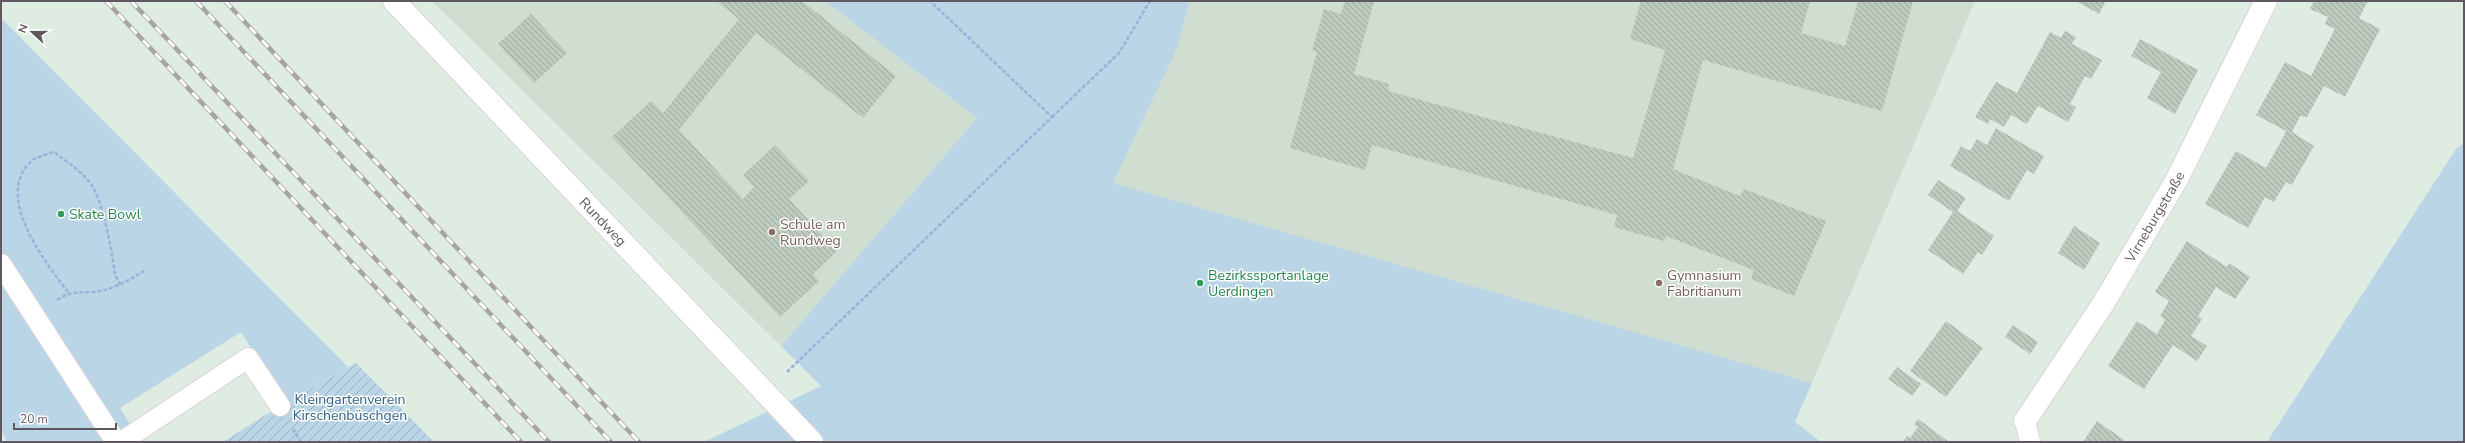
<svg xmlns="http://www.w3.org/2000/svg" width="2465" height="443" viewBox="0 0 2465 443" font-family="'Nunito Sans',sans-serif">
  <style>
    .education { fill: #d0ded2 }
    .green { fill: #b9d5e6 }
    .garden { fill: url(#garden-furrows) }
    .building { fill: url(#building-back-hatch) }
    .lines { fill: none; stroke-linecap: round; stroke-linejoin: round }
    .service-casing { stroke: #dad2da; stroke-width: 22 }
    .minor-casing { stroke: #dad2da; stroke-width: 24 }
    .path { stroke: #9cb1d8; stroke-width: 2.5; stroke-dasharray: 4 2; stroke-linecap: butt }
    .service { stroke: #fff; stroke-width: 20 }
    .minor { stroke: #fff; stroke-width: 22 }
    .rail-casing { stroke: #a7a4a7; stroke-width: 4.5 }
    .rail { stroke: #fff; stroke-width: 3; stroke-dasharray: 9; stroke-linecap: butt }
    .leisure-dot { fill: #2e9e5b; stroke: #fff; stroke-width: 1.5 }
    .education-dot { fill: #8d6e63; stroke: #fff; stroke-width: 1.5 }
    .labels { text-anchor: middle; stroke-width: 3; stroke-linejoin: round; paint-order: stroke }
    .leisure-label { font-size: 14px; fill: #27864d; stroke: #fff; text-anchor: start }
    .street-label { font-size: 14px; fill: #605861; stroke: #fff }
    .education-label { font-size: 14px; fill: #785e54; stroke: #fff; text-anchor: start }
    .park-label { font-size: 14px; fill: #316287; stroke: #fff }
  </style>
  <defs>
    <pattern id="garden-furrows" width="10" height="10" patternUnits="userSpaceOnUse"><rect width="10" height="10" fill="#b9d5e6"/><path d="M-1 1l2-2M0 10L10 0M9 11l2-2" fill="none" stroke="#9ab0be"/></pattern>
    <pattern id="building-back-hatch" width="6" height="6" patternUnits="userSpaceOnUse"><rect width="6" height="6" fill="#bdcabe"/><path d="M-1 5l2 2M0 0l6 6M5-1l2 2" fill="none" stroke="#9da79e"/></pattern>
  </defs>
  <rect width="100%" height="100%" fill="#dfece1"/>
  <g class="education">
    <path d="M432 1H825L977 118 781 346Z"/>
    <path d="M1190 1H1975L1812 383 1113 183 1176 51Z"/>
  </g>
  <g class="green">
    <path d="M825 1H1190L1176 51 1113 183 1812 383 1795 422 1821 442H704L821 386 781 346 977 118Z"/>
    <path d="M1 18 348 367 286 402 241 332 120 408 141 442H7L1 430Z"/>
    <path d="M2464 143V442H2267L2456 149Z"/>
  </g>
  <path class="garden" d="M356 363 434 442H223L286 402Z"/>
  <g class="building">
    <path d="M716 1H802L896 76 863 118 756 33 679 130 743 199 754 187 743 175 775 145 809 181 789 199 837 251 813 274 819 281 780 317 612 137 651 101 663 113 739 19Z"/>
    <path d="M1345 1H1374L1354 74 1389 84 1388 91 1633 158 1665 50 1630 39 1641 1H1810L1801 33 1845 46 1858 1H1913L1882 111 1703 60 1673 169 1740 196 1744 189 1826 221 1794 296 1751 279 1754 270 1666 236 1664 241 1614 227 1617 215 1372 145 1365 170 1290 148 1317 52 1312 51 1324 9 1341 14Z"/>
    <path d="M2076 1H2106L2099 14Z"/>
    <path d="M2314 1H2368L2359 18 2380 29 2345 97 2324 86 2307 117 2300 116 2292 132 2314 146 2292 185 2286 182 2274 202 2265 197 2248 228 2205 204 2236 151 2266 168 2279 145 2286 131 2256 115 2285 62 2311 76 2335 29 2325 24 2328 17 2310 9Z"/>
    <path d="M531 14 567 53 534 83 498 44Z"/>
    <path d="M2065 31 2076 37 2072 44 2102 60 2091 79 2085 76 2070 104 2076 107 2068 122 2038 106 2027 124 2011 115 2004 127 1990 119 1988 124 1975 117 1996 82 2017 93 2050 32 2061 38Z"/>
    <path d="M2140 39 2198 70 2175 114 2147 98 2161 72 2131 56Z"/>
    <path d="M1996 128 2044 156 2034 174 2027 170 2009 201 1950 166 1961 146 1970 151 1977 139 1987 145Z"/>
    <path d="M1938 180 1966 198 1957 211 1994 236 1982 255 1978 252 1963 274 1928 250 1953 212 1928 195Z"/>
    <path d="M2074 226 2100 243 2084 270 2058 253Z"/>
    <path d="M2187 241 2227 267 2229 263 2250 277 2235 299 2216 287 2198 316 2202 319 2191 336 2207 346 2197 361 2173 345 2144 389 2108 366 2137 321 2157 334 2165 320 2160 316 2169 301 2155 292Z"/>
    <path d="M1946 321 1983 348 1946 397 1910 371Z"/>
    <path d="M2013 325 2038 342 2030 354 2005 337Z"/>
    <path d="M1897 367 1921 384 1912 396 1888 379Z"/>
    <path d="M1918 419 1949 442H1903L1907 436 1910 438 1918 427 1914 425Z"/>
    <path d="M2097 421 2124 440 2123 442H2083Z"/>
  </g>
  <g class="lines">
    <g class="service-casing">
      <g id="service">
        <path d="M1 264 116 442"/>
        <path d="M2025 421 2030 442"/>
        <path d="M121 442 248 358 280 406"/>
      </g>
    </g>
    <g class="minor-casing">
      <g id="minor">
        <path id="s1" d="M394 1 812 442"/>
        <path id="s2" d="M2025 421 2103 304 2176 181 2266 1"/>
      </g>
    </g>
    <g class="path">
      <path d="M1052 117 1119 53 1150 1"/>
      <path d="M68 292C46 263 0 205 25 168 28 165 31 161 34 159 40 156 48 154 54 152 67 162 81 171 91 184 103 200 112 253 115 274L120 285"/>
      <path d="M57 300C74 288 85 295 105 290 119 286 132 278 144 271"/>
      <path d="M787 372 1052 117 930 1"/>
      <path d="M293 429 301 442"/>
    </g>
    <use href="#service" class="service"/>
    <use href="#minor" class="minor"/>
    <g class="rail-casing">
      <g id="rail">
        <path d="M106 1 521 442"/>
        <path d="M131 1 549 442"/>
        <path d="M196 1 611 442"/>
        <path d="M225 1 639 442"/>
      </g>
    </g>
    <use href="#rail" class="rail"/>
  </g>
  <g class="leisure-dot">
    <circle cx="61" cy="214" r="4"/>
    <circle cx="1200" cy="283" r="4"/>
  </g>
  <g class="education-dot">
    <circle cx="772" cy="232" r="4"/>
    <circle cx="1659" cy="283" r="4"/>
  </g>
  <g class="labels">
    <g class="leisure-label">
      <text x="69" y="219">Skate Bowl</text>
      <text x="1208" y="280">Bezirkssportanlage<tspan x="1208" dy="16">Uerdingen</tspan></text>
    </g>
    <g class="street-label">
      <text dy="5" stroke="none"><textPath href="#s2" startOffset="242">Virneburgstraße</textPath></text>
      <text dy="5" stroke="none"><textPath href="#s1" startOffset="304">Rundweg</textPath></text>
    </g>
    <g class="education-label">
      <text x="780" y="229">Schule am<tspan x="780" dy="16">Rundweg</tspan></text>
      <text x="1667" y="280">Gymnasium<tspan x="1667" dy="16">Fabritianum</tspan></text>
    </g>
    <g class="park-label">
      <text x="350" y="404">Kleingartenverein<tspan x="350" dy="16">Kirschenbüschgen</tspan></text>
    </g>
  </g>
  <rect width="2465" height="443" fill="none" stroke="#605861" stroke-width="4"/>
  <g transform="translate(32 32) rotate(291)" stroke="#ffffff" stroke-width="3" paint-order="stroke">
  <path d="M0-3L7 15L0 10L-7 15Z" fill="#605861"/>
  <text y="-6" font-size="11" font-weight="bold" text-anchor="middle" fill="#605861">N</text>
  </g>
  <path d="M14 423v6h102v-6" fill="none" stroke="#605861" stroke-width="2"/>
  <text x="20" y="423" font-size="12" fill="#605861" stroke="#ffffff" stroke-width="3" paint-order="stroke">20 m</text>
</svg>
